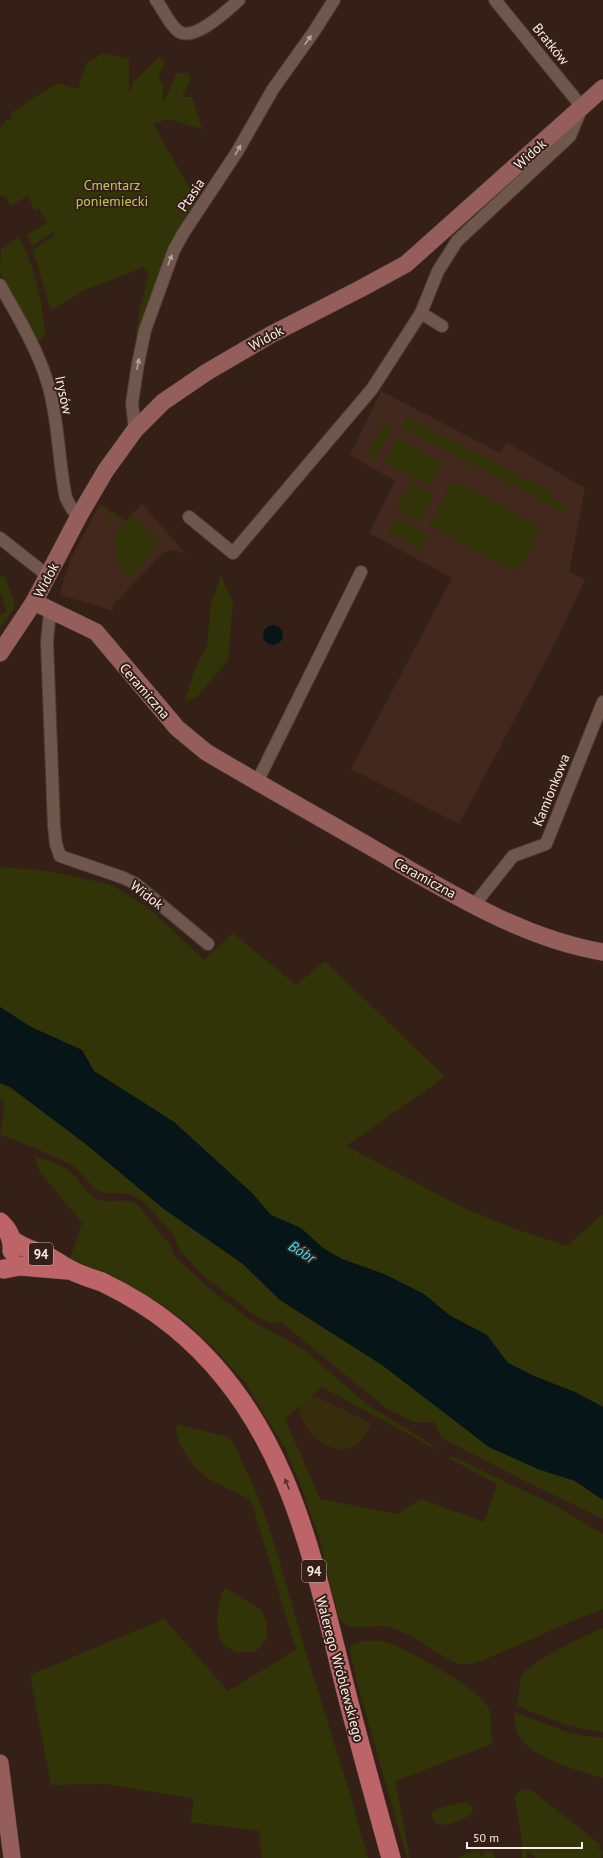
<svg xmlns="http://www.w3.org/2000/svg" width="603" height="1858" viewBox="0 0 603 1858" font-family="'PT Sans',sans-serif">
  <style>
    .built { fill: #43281e }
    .green { fill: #313406 }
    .sand { fill: #352d0c }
    .water { fill: #061517 }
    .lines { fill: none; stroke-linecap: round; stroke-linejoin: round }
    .street-casing { stroke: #4d3b36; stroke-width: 14 }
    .secondary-casing { stroke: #4d3b36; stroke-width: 18 }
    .primary-casing { stroke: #4d3b36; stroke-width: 20 }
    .street { stroke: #70574e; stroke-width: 12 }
    .secondary { stroke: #965e5b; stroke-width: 17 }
    .primary { stroke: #bc6468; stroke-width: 19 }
    .oneway { fill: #b5a29a }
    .oneway2 { fill: #57312c }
    .labels { text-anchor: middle; stroke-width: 4; stroke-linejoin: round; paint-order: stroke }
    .shield { fill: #352018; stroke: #bfafa8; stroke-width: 1 }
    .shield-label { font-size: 13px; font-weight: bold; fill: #faece6 }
    .street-label { font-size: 14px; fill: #faece6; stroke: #352018 }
    .park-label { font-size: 14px; fill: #bec857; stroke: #352018 }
    .water-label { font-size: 15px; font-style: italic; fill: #30e2fb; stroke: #352018 }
  </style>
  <rect width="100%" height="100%" fill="#352018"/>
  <g class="built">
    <path d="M381 391 500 453 506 442 585 488 569 572 585 580 552 649 459 824 351 769 452 578 369 533 395 481 350 455Z"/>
    <path d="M100 504 126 521 142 504 186 554 172 550 163 553 113 605V611L61 595 60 593 71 558Z"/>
  </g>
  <g class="green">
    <path d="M103 53 129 59V93L131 91 132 83 160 56 165 63 158 78 163 83V104L177 73H187L191 78 182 97H192L202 129 168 119 153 124 198 203 164 264 143 316 135 340 139 314 149 273 144 267 87 289 51 310 33 250 55 235 53 232 32 246 27 235 47 223 39 209 35 211 28 196 10 206 6 197 0 196V128L6 120 11 119V113L57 83 78 89 86 64Z"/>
    <path d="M19 237C35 267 42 301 45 335L41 340 36 339 0 273 1 249Z"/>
    <path d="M408 418 553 493 551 497 567 505 563 514 547 505V503L402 428Z"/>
    <path d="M383 424 391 428 375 459 367 454Z"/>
    <path d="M397 438 442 462 429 486 384 463Z"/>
    <path d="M453 481 542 527 518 572 429 526Z"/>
    <path d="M410 482 435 495 420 523 396 511Z"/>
    <path d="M101 505 127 522 133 515 161 543 131 577 117 565 114 535 126 522 115 517 109 518 108 512 100 506Z"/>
    <path d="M396 517 429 534 422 549 388 532Z"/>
    <path d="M4 575 15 605 12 612 0 628V615L7 612 0 590V577Z"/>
    <path d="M221 575 233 603 228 660 196 698 185 700 194 671 207 645 211 604Z"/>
    <path d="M0 867 49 871 112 885 150 909 204 960 233 933 296 985 325 961 445 1077 346 1146 464 1208 515 1229 567 1246 603 1214V1407L575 1392 534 1376 508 1363 487 1335 449 1315 424 1294 384 1274 342 1259 323 1248 301 1228 271 1215 252 1193 174 1122 94 1071 82 1050 31 1027 0 1007Z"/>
    <path d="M0 1082 10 1087 87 1145 164 1209 243 1264 280 1300 382 1365 489 1447 538 1469 575 1481 603 1500V1519L521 1479 442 1438 434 1422H414L387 1409 281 1322 270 1323 257 1317 205 1277 181 1252 172 1233 144 1202 130 1194 104 1193 95 1189 74 1166 49 1154 0 1134 5 1104 0 1098Z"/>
    <path d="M34 1156C45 1160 58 1163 68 1170 80 1178 84 1196 99 1200 113 1204 125 1196 138 1205L171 1246 174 1256 216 1294 252 1321 303 1349 369 1406 423 1439 441 1452 322 1387 285 1419 320 1499 397 1514 421 1499 484 1522 497 1484 449 1458 452 1456 556 1506 603 1534V1609C568 1621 534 1639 500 1653 489 1657 474 1665 462 1664 454 1664 447 1658 440 1654 424 1645 407 1632 389 1627 372 1623 348 1635 339 1618L319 1538 301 1486 286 1450 245 1382 212 1346 190 1325 158 1302 115 1277 70 1259 82 1223 40 1172Z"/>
    <path d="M177 1424 228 1437C235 1444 239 1456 244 1466 269 1516 282 1572 298 1626 321 1703 347 1780 368 1858H262L259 1831 190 1822 194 1799 106 1784 51 1785 30 1675 164 1619 228 1691 296 1650 251 1500C219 1483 199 1481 182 1447 178 1439 175 1432 177 1424Z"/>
    <path d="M226 1588 261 1610 266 1621 267 1637 261 1647 253 1652H236L226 1646 219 1639 217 1617 221 1594Z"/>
    <path d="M603 1628V1732C573 1729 545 1717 517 1706 519 1698 518 1687 521 1678 528 1661 585 1636 603 1628Z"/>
    <path d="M364 1641C370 1641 377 1640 382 1641 404 1646 478 1688 488 1707 492 1714 491 1735 492 1744L395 1781 410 1858H407L358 1686 350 1651 351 1645Z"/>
    <path d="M515 1712 572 1734 603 1738V1778C578 1770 537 1760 521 1739 515 1731 514 1721 515 1712Z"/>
    <path d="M530 1789 601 1845 598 1849 602 1852 601 1858H535L528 1850 526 1851 527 1858H522V1840L515 1798C517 1790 522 1789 530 1789Z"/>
    <path d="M464 1802 469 1803 473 1807 472 1813C463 1821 431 1835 432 1813L437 1809Z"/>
    <path d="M476 1850 480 1852 481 1857 487 1850 494 1852 495 1858H457Z"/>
  </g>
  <path class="sand" d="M311 1397 319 1398 371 1423C368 1432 360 1445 350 1448 328 1456 298 1427 300 1406Z"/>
  <g class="water">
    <circle cx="273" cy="635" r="10"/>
    <path d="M0 1007 31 1027 82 1050 94 1071 174 1122 252 1193 271 1215 301 1228 323 1248 342 1259 384 1274 424 1294 449 1315 487 1335 508 1363 534 1376 575 1392 603 1407V1500L575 1481 538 1469 489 1447 382 1365 280 1300 243 1264 164 1209 87 1145 10 1087 0 1083Z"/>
  </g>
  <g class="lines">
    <g class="street-casing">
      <g id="street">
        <path d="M156 0C163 9 169 24 178 31 194 43 227 10 239 0"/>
        <path d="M0 285C18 317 37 348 48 384 59 421 58 461 66 498L72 509 79 516"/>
        <path d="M421 313 442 326"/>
        <path d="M135 430 132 403 138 364 145 330 174 250 184 232 237 152 273 89 313 33 334 0"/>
        <path d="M189 517 233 553 372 389 421 313 438 271 457 241 570 136 582 107 495 0"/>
        <path d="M0 538 48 576"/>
        <path d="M50 610 47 642 54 826 56 844 60 856 124 878 136 884 208 944"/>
        <path d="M257 782 361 572"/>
        <path d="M474 905 513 856 546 844 603 702"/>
      </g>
    </g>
    <g class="secondary-casing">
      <g id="secondary">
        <path d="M34 602 96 632 177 728 206 752C260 784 315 815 369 846 442 888 519 938 603 952"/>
        <path d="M0 653 34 602 79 516 106 470 135 430 163 402 207 372 272 334 360 289 406 264 603 88"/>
        <path d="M0 1763 12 1858"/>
      </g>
    </g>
    <g class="primary-casing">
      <g id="primary">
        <path d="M0 1222C9 1230 13 1240 12 1251"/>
        <path d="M11 1239C22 1248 33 1250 46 1256 54 1259 61 1265 69 1269 79 1275 91 1278 102 1282 127 1294 152 1309 174 1327 283 1416 310 1545 342 1675 357 1736 374 1797 391 1858"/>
        <path d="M4 1269 20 1266 67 1270"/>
      </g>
    </g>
    <use href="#street" class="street"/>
    <use href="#secondary" class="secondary"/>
    <use href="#primary" class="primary"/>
  </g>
  <defs><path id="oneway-solid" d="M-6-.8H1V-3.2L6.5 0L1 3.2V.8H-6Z"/></defs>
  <g class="oneway">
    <use href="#oneway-solid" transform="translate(308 40) rotate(-54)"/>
    <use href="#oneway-solid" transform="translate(238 150) rotate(-60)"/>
    <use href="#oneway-solid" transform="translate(170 260) rotate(-68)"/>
    <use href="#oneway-solid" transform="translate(138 364) rotate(-79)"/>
  </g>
  <use class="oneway2" href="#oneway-solid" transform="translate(287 1484) rotate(-112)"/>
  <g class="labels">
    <g class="shield">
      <rect x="29" y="1243" width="24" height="22" rx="3"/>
      <rect x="302" y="1560" width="24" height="22" rx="3"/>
    </g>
    <g class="shield-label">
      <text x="41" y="1259">94</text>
      <text x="314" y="1576">94</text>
    </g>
    <g class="street-label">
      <text transform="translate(551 44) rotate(51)" y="5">Bratków</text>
      <text transform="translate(530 154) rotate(-42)" y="5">Widok</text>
      <text transform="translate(191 195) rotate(-56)" y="5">Ptasia</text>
      <text transform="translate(266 338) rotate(-29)" y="5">Widok</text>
      <text transform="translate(64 395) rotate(78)" y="5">Irysów</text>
      <text transform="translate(46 580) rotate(-62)" y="5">Widok</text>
      <text transform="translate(145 691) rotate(49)" y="5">Ceramiczna</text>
      <text transform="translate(551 790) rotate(-68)" y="5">Kamionkowa</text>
      <text transform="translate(425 878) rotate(29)" y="5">Ceramiczna</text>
      <text transform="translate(147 895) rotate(37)" y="5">Widok</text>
      <text transform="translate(340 1669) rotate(75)" y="5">Walerego Wróblewskiego</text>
    </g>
    <g class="park-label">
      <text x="112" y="190">Cmentarz<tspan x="112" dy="16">poniemiecki</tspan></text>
    </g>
    <g class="water-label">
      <text transform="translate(302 1252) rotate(32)" y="5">Bóbr</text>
    </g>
  </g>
  <path d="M467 1842v6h115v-6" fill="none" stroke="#faece6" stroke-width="2"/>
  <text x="473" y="1842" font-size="12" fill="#faece6" stroke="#352018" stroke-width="3" paint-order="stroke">50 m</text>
</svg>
